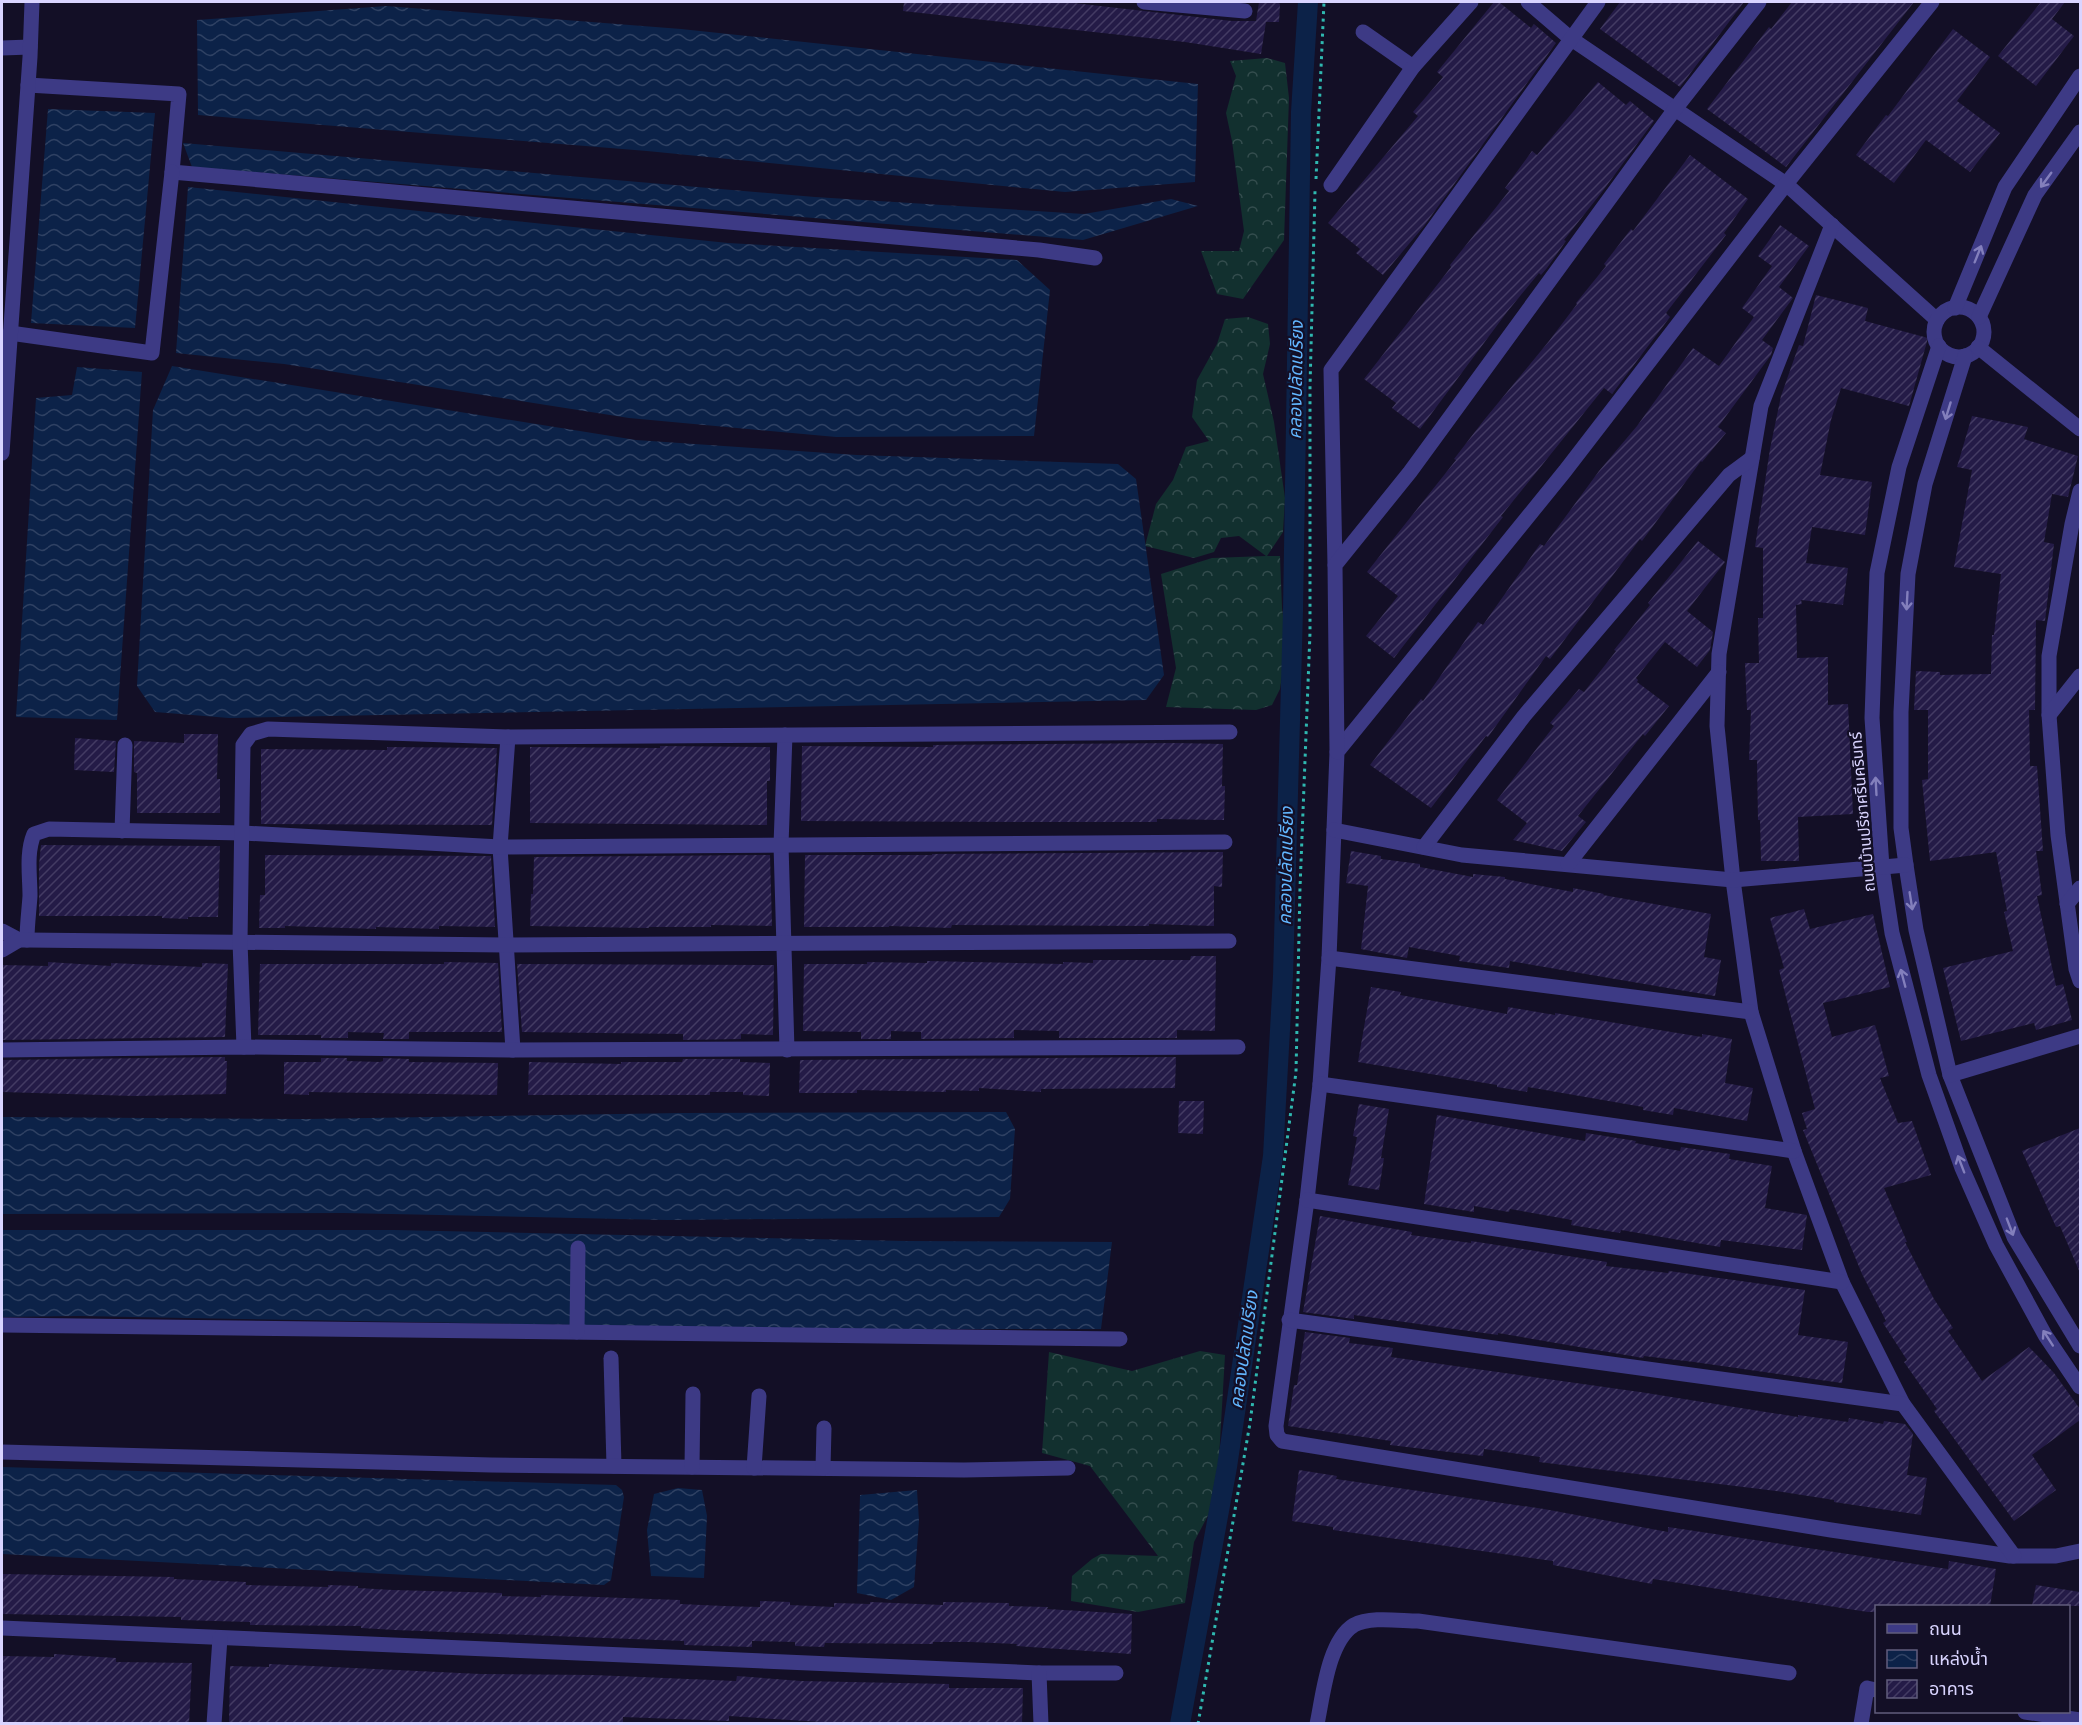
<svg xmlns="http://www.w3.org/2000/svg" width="2082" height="1725" viewBox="0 0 2082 1725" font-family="'DM Sans','Noto Sans Thai',sans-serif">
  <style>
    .forest { fill: url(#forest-crowns) }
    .water { fill: url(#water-waves) }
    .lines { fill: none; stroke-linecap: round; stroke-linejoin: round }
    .canal { stroke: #0c2248; stroke-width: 20 }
    .building { fill: url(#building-hatch) }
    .path { stroke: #2fb8b0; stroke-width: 3; stroke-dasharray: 3 4.5; stroke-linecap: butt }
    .minor { stroke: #3d3a85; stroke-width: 15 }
    .oneway { stroke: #837fbc }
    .labels { text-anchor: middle; stroke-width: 4.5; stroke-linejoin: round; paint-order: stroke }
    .street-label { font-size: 16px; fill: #d9d4ff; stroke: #130f26 }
    .water-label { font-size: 18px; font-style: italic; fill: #62b6ff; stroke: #130f26 }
  </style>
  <defs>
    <pattern id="forest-crowns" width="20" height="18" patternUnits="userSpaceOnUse" patternTransform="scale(1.5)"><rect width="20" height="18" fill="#12302f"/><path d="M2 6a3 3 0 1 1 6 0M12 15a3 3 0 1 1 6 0" fill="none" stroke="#344d4e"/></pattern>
    <pattern id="water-waves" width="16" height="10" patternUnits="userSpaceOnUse" patternTransform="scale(1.5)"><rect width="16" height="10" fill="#0c2248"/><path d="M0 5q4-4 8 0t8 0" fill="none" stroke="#2f4163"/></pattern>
    <pattern id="building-hatch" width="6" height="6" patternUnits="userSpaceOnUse" patternTransform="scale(1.5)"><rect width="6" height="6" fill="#241b47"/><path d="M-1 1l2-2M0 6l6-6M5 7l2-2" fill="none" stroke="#433b63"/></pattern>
  </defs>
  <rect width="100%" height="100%" fill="#130f26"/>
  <g class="forest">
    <path d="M1267 58 1285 63 1289 98 1284 240 1243 299 1217 294 1201 251H1239L1244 231 1232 141 1226 113 1236 76 1230 61Z"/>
    <path d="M1248 317 1268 324 1270 344 1263 374 1274 422 1285 498 1283 532 1267 556H1280L1282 608 1287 644 1280 689 1272 705 1256 710 1166 707 1176 668 1161 574 1212 558 1266 556 1239 536 1221 538 1214 552 1194 558 1145 546 1156 504 1173 480 1186 447 1209 441 1192 417 1197 380 1217 344 1225 319Z"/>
    <path d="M1200 1351 1225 1355 1219 1458 1223 1487 1194 1542 1185 1603 1138 1612 1071 1601 1072 1576 1092 1559 1101 1554 1158 1556 1090 1466 1042 1453 1049 1352 1132 1371Z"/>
  </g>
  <g class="water">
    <path d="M386 6 681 29 1198 84 1195 182 1065 192 647 151 198 115 197 20Z"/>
    <path d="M48 109 155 113 135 328 31 323Z"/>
    <path d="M183 143 815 197 1084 214 1171 199 1198 206 1083 240 192 167Z"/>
    <path d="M188 187 728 243 1017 260 1050 290 1034 436 836 437 629 418 284 364 176 353Z"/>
    <path d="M172 366 636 440 857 455 1118 464 1136 479 1164 675 1146 700 229 718 155 712 137 686 153 410Z"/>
    <path d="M77 367 142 372 117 720 16 717 36 398 72 395Z"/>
    <path d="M1006 1112 1015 1129 1010 1199 999 1217 667 1220 344 1213 2 1214V1117L307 1119 681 1113Z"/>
    <path d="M2 1230H394L906 1241 1112 1242 1101 1329H800L79 1316 2 1317Z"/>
    <path d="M2 1467 616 1485 622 1490 624 1497 611 1580 604 1585 2 1554Z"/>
    <path d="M678 1488 702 1490 707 1516 704 1578 651 1576 647 1530 654 1494Z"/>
    <path d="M917 1490 919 1521 914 1587 891 1600 857 1593 860 1495Z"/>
  </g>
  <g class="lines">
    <path class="canal" d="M1180 1724 1227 1467 1273 1156 1283 976 1293 611 1301 112 1308 2"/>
  </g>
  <g class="building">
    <path d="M904 2H1065L1232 21H1256L1259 2H1279L1280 5 1279 22H1266L1261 54 1185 42 903 11Z"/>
    <path d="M1494 2H1499L1531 28 1534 24 1556 43 1424 226 1383 275 1356 253 1360 249 1328 223 1418 116 1413 112 1443 77 1437 72Z"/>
    <path d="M1620 2H1744L1680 87 1600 29Z"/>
    <path d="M1792 2H1914L1786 167 1707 109 1769 27 1771 29Z"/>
    <path d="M2041 2H2065L2052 19 2074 36 2036 86 1998 56Z"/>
    <path d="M1953 29 1990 57 1957 101 2000 133 1970 172 1926 140 1894 183 1856 155 1886 115 1888 116Z"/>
    <path d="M1598 82 1626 105 1630 101 1654 121 1602 192 1564 240 1566 241 1547 268 1541 275 1539 273 1507 312 1420 429 1392 408 1396 403 1364 379 1451 267 1450 265 1509 191 1505 188 1532 151 1537 155Z"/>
    <path d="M1690 155 1748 199 1724 233 1726 235 1666 313 1670 317 1612 394 1604 388 1501 516 1503 517 1394 658 1366 636 1398 596 1367 572 1456 460 1454 459 1484 420 1549 341 1577 304 1576 303 1606 266 1604 264 1631 229 1633 231Z"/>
    <path d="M1780 225 1809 246 1779 287 1793 298 1762 340 1773 348 1771 355 1718 427 1726 433 1702 462 1701 461 1642 541 1640 539 1550 659 1546 656 1488 737 1486 736 1431 808 1370 765 1421 699 1423 701 1478 622 1483 625 1540 544 1544 546 1599 471 1637 426 1693 348 1719 366 1754 317 1742 308 1772 266 1758 256Z"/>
    <path d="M1816 295 1868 308 1865 321 1928 338 1909 406 1841 388 1831 420 1820 475 1872 482 1865 535 1812 527 1806 563 1848 568 1843 605 1801 600 1802 604 1796 605 1797 658 1828 657V705L1848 704 1853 814 1798 817 1799 861H1761L1760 820H1758L1757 760H1749L1751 710H1747L1745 663H1759L1758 618H1763V548L1755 547 1770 449 1781 396 1799 345 1803 346Z"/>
    <path d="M1972 416 2028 427 2024 439 2078 456 2068 497 2052 494 2044 542 2054 544 2045 621 2036 620 2035 710H2029L2030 766H2037L2043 851H2036L2042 895 2037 896 2056 986 2063 984 2072 1020 2036 1030 2034 1023 1961 1041 1943 968 2013 951 2004 912 2007 911 1996 852 1930 861 1922 780 1928 779V710H1914L1916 671 1940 672V675L1991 674 1992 635H1994L2001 574 1954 567 1972 470 1957 467Z"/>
    <path d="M1698 541 1725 562 1687 611 1713 632 1710 650 1697 667 1665 642 1636 678 1638 680 1637 682 1669 706 1645 736 1643 734 1578 816 1586 822 1562 851 1513 840 1527 823 1497 800 1554 726 1550 723 1579 689 1584 692 1616 651 1614 650 1650 605 1648 603Z"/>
    <path d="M184 734H218L217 779H220V813H137V773L134 772V741L184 743Z"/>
    <path d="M75 738 116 741 114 772 74 770Z"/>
    <path d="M1175 743 1223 744 1222 786H1225L1224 820 1157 819V822H1043L801 821 802 746 933 747V745Z"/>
    <path d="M660 746 770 747V781H767V825L530 823V747L660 748Z"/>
    <path d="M387 747 497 748 492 825 261 824V749L387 750Z"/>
    <path d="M41 845 220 846 218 917H188V919L162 918V916H39V865Z"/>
    <path d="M1351 851 1381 856V859L1420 864V867L1473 877V874L1505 877V879L1573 892V888L1604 894 1603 895 1711 914 1704 957 1721 960 1715 996 1510 961 1509 968 1459 961 1460 956 1409 947 1407 958 1361 949 1368 886 1346 883Z"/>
    <path d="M1223 852 1222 887 1214 886V926L1149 924V926L952 925 951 928 889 926V927H804L805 855H932V854Z"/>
    <path d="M265 855 491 856 495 927 439 926V929L376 927V929L285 926V928H259L260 895H265Z"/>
    <path d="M770 855 772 926 711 925V927H649V928L530 926 531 894H533L534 857Z"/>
    <path d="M1804 909 1810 929 1873 914 1890 987 1823 1003 1832 1037 1875 1025 1889 1076 1880 1078 1898 1123 1912 1121 1931 1175 1884 1188 1907 1242H1905L1934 1299 1953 1328 1948 1331 1982 1381 2029 1347 2054 1373 2080 1409V1420L2032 1455 2056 1490 2014 1521 1934 1411 1937 1409 1904 1362 1907 1360 1883 1323 1886 1321 1862 1274 1803 1130 1807 1129 1802 1113 1815 1109 1779 970 1784 968 1770 918Z"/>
    <path d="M1191 956H1216L1215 1031 1177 1030V1038H1059V1031L1014 1030V1038L921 1039V1032L891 1031V1039H861V1032L803 1031 804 964H867V962L927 963V961L1063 964V962L1093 963V960H1190Z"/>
    <path d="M48 962 111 966V963L202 967V963L228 964 225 1037 2 1040V965L48 966Z"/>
    <path d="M444 962 498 963 502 1032H409V1039H383L384 1033 348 1032V1038H321V1035H258L260 964H444Z"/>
    <path d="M517 964 774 965 773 1035 741 1034V1039L683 1040V1034L522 1032Z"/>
    <path d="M1371 987 1401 992 1400 995 1507 1014 1508 1007 1555 1015V1013L1702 1037V1034L1732 1039 1725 1083 1753 1088 1747 1121 1674 1108 1673 1115 1643 1110V1107L1528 1087 1527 1092 1497 1087V1085L1358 1062Z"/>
    <path d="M225 1057V1061H227L226 1094 135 1096 2 1092V1060Z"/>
    <path d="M1176 1057 1175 1088 1041 1089V1092L979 1088V1091L946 1090V1092L857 1090V1093H799L800 1060Z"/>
    <path d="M321 1058H347V1061L380 1062 383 1061V1058L409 1059V1062L498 1063 497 1095 309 1092V1095L284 1094V1062H321Z"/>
    <path d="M683 1059H740V1062L770 1063 769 1096 743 1095V1092H710V1095H528L529 1062 621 1064V1062H682Z"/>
    <path d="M1179 1101H1204L1203 1134 1178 1133Z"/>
    <path d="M1359 1104 1389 1109 1381 1158H1384L1379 1190 1348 1185 1357 1137 1353 1136Z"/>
    <path d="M1437 1115 1585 1141 1586 1133 1636 1141 1635 1143 1680 1151 1681 1147 1730 1154 1729 1159 1772 1166 1765 1208 1807 1215 1802 1250 1721 1240 1720 1247 1621 1230 1620 1233 1571 1225 1572 1220 1510 1209 1509 1212 1474 1206V1212L1424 1204Z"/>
    <path d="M2080 1128V1273L2060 1226 2056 1227 2022 1151Z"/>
    <path d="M1320 1216 1412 1232 1411 1235 1471 1243V1241L1607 1262 1606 1266 1668 1273 1669 1271 1805 1290 1798 1335 1848 1342 1842 1383 1694 1362 1644 1356 1643 1358 1498 1333V1335L1354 1315V1319L1303 1312Z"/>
    <path d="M1305 1332 1350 1338 1349 1343 1393 1348 1391 1357 1640 1392 1798 1417V1415L1848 1422 1849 1418 1883 1424 1884 1421 1905 1424 1913 1434 1907 1475 1927 1478 1921 1515 1834 1502V1500L1776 1491 1539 1462 1540 1457 1484 1449 1483 1456 1390 1445 1391 1441 1288 1426 1294 1385H1297Z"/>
    <path d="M1299 1470 1337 1476 1336 1479 1544 1509 1668 1532V1527L1948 1569 1949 1561 1996 1569 1990 1606H1876V1612H1868L1653 1579 1652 1584 1553 1565V1561L1333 1530V1527L1292 1521Z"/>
    <path d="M2 1574 174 1577V1579L246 1582V1585L328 1587V1585L358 1586V1588L393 1590 502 1593V1596L541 1597V1595L680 1600V1604L724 1606 760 1607V1601L790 1602V1605L834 1607V1603L870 1604V1602L943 1605V1602L1009 1603V1606L1048 1607 1047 1609 1132 1614 1131 1654 1016 1646 1017 1644 971 1642H933V1644L825 1643 824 1647 795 1646V1642L752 1641V1647L684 1645V1641L395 1630 361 1628V1626L250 1625V1622L181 1620V1617L2 1614Z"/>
    <path d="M2036 1585 2080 1592 2079 1606H2032Z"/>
    <path d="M54 1654 116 1658V1662L192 1663 189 1724H2V1656L54 1657Z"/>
    <path d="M269 1664 481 1674 593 1675 736 1681 737 1676 801 1681 949 1684V1688H1023L1022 1724 837 1723 729 1716V1721L623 1717V1724H229L230 1666 269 1667Z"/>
  </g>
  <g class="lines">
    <g class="path">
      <path d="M1316 179 1324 2"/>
      <path d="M1198 1724 1250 1423 1296 1072 1300 888 1310 633V387L1315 191"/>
    </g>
    <g class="minor">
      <path d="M1144 2 1245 11"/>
      <path d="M1528 2 1570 38 1786 184 1937 320"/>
      <path d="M1932 2 1786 184 1565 471 1337 752 1329 958 1320 1084 1307 1200 1276 1426 1277 1435 1282 1441 1831 1530 2010 1556H2056L2080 1551"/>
      <path d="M1363 32 1413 67"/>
      <path d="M2 48 30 47"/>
      <path d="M28 85 179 94 172 172 1039 250 1095 258"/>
      <path d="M1331 185 1413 67 1471 2"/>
      <path d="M1832 225 1761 406 1719 654 1717 726 1733 880 1751 1012 1794 1151 1842 1282 1903 1404 2014 1556"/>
      <circle cx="1959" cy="332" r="25"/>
      <path d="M1955 308 2005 187 2080 76"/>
      <path d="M1979 317 2035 195 2080 132"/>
      <path d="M10 333 152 353 172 172"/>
      <path d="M1939 346 1899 467 1877 573 1872 718 1882 867 1892 933 1929 1075 1962 1168 1996 1245 2045 1335 2080 1387"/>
      <path d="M1978 347 2080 429"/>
      <path d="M1965 356 1925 484 1908 574 1901 712V828L1906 865 1916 930 1950 1075 2014 1237 2080 1346"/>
      <path d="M2 453 30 57 32 2"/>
      <path d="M2080 491 2072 524 2049 656V715L2058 835 2076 969 2080 981"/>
      <path d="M1335 565 1331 370 1598 2"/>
      <path d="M2049 715 2080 676"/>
      <path d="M785 735 781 845 787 1050"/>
      <path d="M508 737 500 847 513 1050"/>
      <path d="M1337 752 1335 565 1410 472 1675 109 1759 2"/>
      <path d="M1334 830 1462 855 1733 880 1906 865"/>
      <path d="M122 831 125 745"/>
      <path d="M1424 847 1524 716 1729 475 1752 458"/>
      <path d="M1568 864 1719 672"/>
      <path d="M2067 904 2080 888"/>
      <path d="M2 931 19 940"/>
      <path d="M27 940C27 925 29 911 30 896 30 876 26 853 34 834L49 829 243 833 500 847 1225 842"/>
      <path d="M2 950 19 940H27L506 945 1229 941"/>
      <path d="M1329 958 1751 1012"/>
      <path d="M244 1047 240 942 243 745 251 734 268 729 508 737 1230 732"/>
      <path d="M2 1050 244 1047 513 1050 1238 1047"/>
      <path d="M1950 1075 2080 1036"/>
      <path d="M1320 1084 1794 1151"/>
      <path d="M1307 1200 1842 1282"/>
      <path d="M1289 1320 1903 1404"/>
      <path d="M2 1325 1120 1339"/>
      <path d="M577 1332 578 1248"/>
      <path d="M611 1358 614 1466"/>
      <path d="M2 1452 491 1465 964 1470 1068 1468"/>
      <path d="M692 1467 693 1394"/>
      <path d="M754 1468 759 1396"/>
      <path d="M823 1468 824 1428"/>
      <path d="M2 1628 1039 1673H1116"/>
      <path d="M1039 1673 1041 1724"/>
      <path d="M2025 1712 2080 1720"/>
      <path d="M214 1724 220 1638"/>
      <path d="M1317 1724C1323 1696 1328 1641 1354 1625 1370 1616 1401 1621 1418 1621L1789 1673"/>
      <path d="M1861 1724 1867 1688 1876 1690"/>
    </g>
  </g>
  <defs><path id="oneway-shaft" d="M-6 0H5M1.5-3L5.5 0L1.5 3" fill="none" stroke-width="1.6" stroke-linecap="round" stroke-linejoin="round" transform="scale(1.5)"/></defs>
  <g class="oneway">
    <use href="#oneway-shaft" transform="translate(2046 180) rotate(126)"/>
    <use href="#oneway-shaft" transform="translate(1978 254) rotate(-68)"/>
    <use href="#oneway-shaft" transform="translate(1948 411) rotate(107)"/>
    <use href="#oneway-shaft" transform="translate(1907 601) rotate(93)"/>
    <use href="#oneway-shaft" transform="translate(1876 786) rotate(-93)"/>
    <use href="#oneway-shaft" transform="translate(1911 901) rotate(81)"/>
    <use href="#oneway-shaft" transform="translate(1903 978) rotate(-105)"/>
    <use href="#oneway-shaft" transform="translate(1961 1164) rotate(-111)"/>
    <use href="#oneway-shaft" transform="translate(2010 1227) rotate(69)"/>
    <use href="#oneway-shaft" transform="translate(2048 1338) rotate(-123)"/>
  </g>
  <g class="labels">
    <g class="street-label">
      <text transform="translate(1862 812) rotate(-95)" y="6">ถนนบ้านปรีชาศรีนครินทร์</text>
    </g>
    <g class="water-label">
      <text transform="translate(1296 380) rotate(-89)" y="6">คลองปลัดเปรียง</text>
      <text transform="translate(1286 866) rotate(-89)" y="6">คลองปลัดเปรียง</text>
      <text transform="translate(1244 1350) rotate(-82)" y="6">คลองปลัดเปรียง</text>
    </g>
  </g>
  <rect width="2082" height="1725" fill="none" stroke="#d9d4ff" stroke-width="6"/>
  <rect x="1875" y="1605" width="195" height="108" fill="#130f26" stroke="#625e7d" stroke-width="1.5"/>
  <rect x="1887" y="1624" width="30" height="9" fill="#3d3a85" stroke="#625e7d" stroke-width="1.5"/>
  <text x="1929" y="1635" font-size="18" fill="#d9d4ff">ถนน</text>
  <rect x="1887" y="1650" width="30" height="18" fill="url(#water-waves)" stroke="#625e7d" stroke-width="1.5"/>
  <text x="1929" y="1665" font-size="18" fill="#d9d4ff">แหล่งน้ำ</text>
  <rect x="1887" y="1680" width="30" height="18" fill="url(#building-hatch)" stroke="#625e7d" stroke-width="1.5"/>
  <text x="1929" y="1695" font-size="18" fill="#d9d4ff">อาคาร</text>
</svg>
